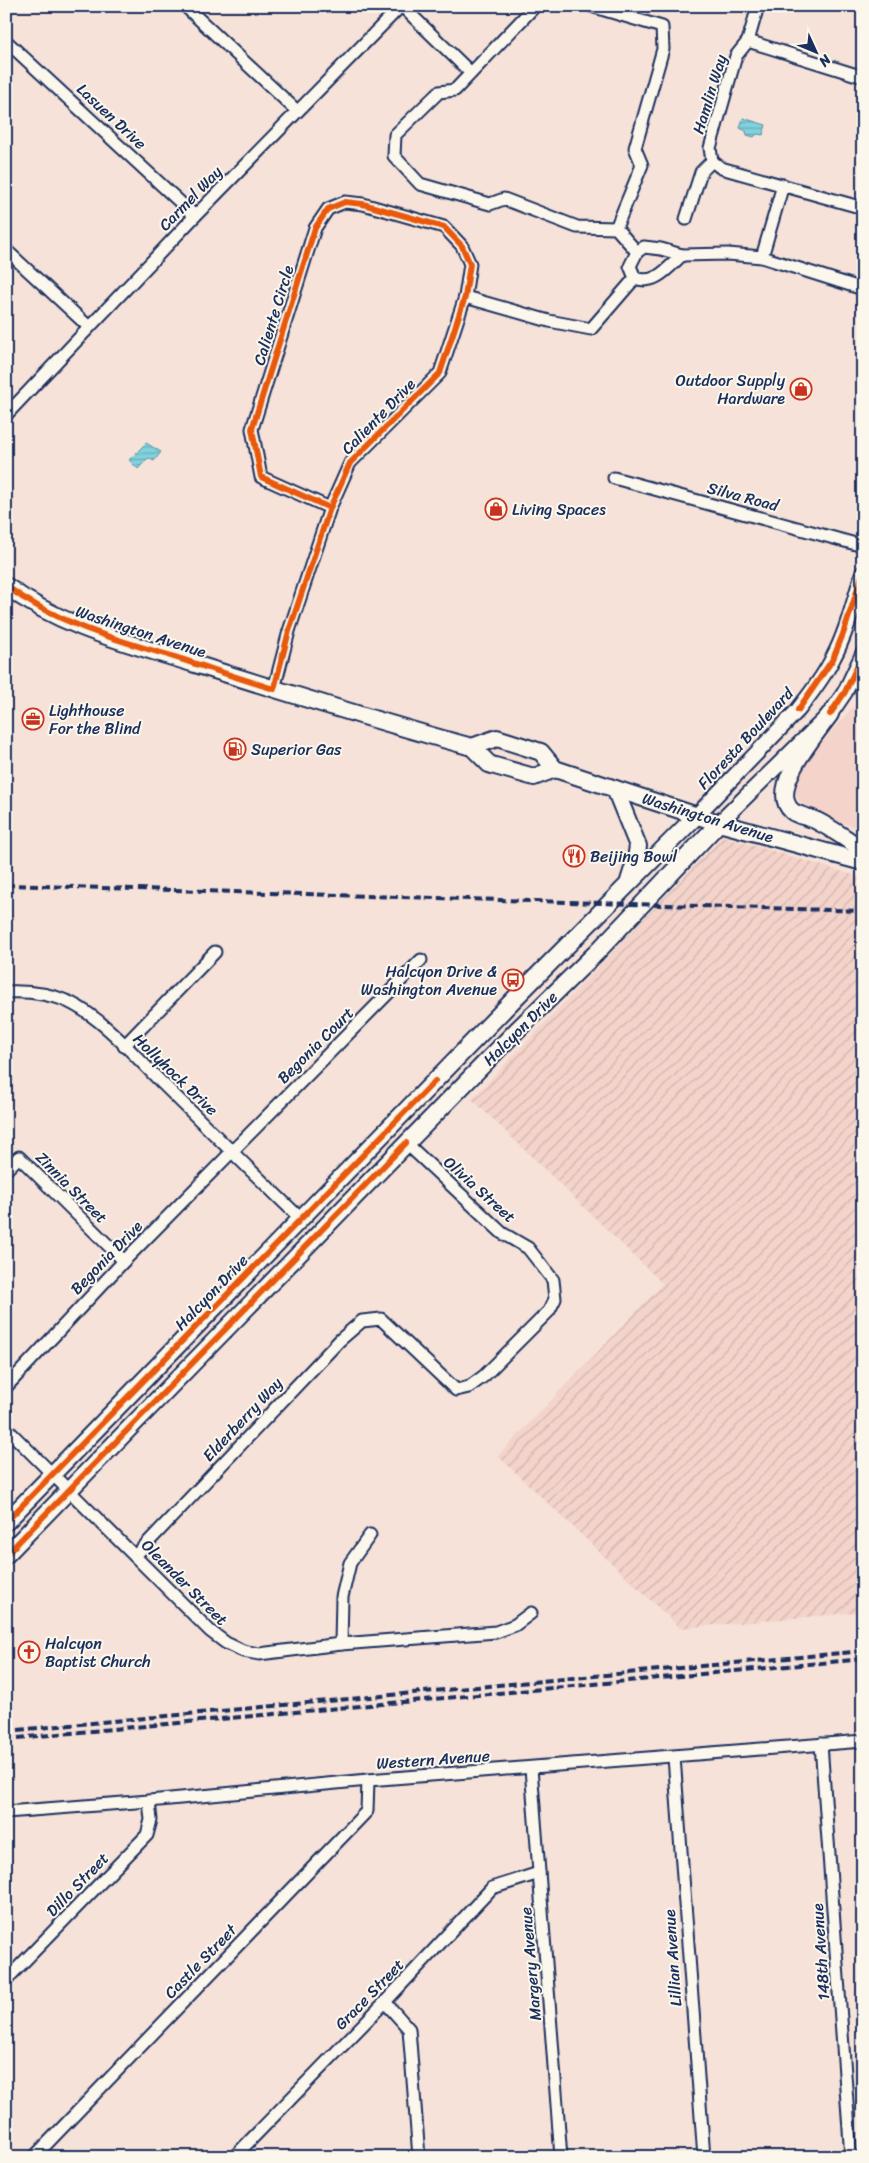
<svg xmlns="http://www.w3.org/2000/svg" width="869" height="2163" viewBox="0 0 869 2163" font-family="Sriracha,sans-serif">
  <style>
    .built { fill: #f3d3ca }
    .industrial { fill: url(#industrial-furrows) }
    .water { fill: url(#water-rules); stroke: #5891aa }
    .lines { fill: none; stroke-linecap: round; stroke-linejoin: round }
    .minor-casing { stroke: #1b2f5e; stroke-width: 15 }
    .tertiary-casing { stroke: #1b2f5e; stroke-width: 18 }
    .secondary-casing { stroke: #1b2f5e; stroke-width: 20 }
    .minor { stroke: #fbf7ec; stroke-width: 11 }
    .tertiary { stroke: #fbf7ec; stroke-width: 14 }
    .secondary { stroke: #fbf7ec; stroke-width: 16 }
    .rail { stroke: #1b2f5e; stroke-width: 4; stroke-dasharray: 8 4; stroke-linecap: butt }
    .cycleway-casing { stroke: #fbf7ec; stroke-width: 9 }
    .cycleway { stroke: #e8590c; stroke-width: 6 }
    .labels { text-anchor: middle; stroke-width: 4; stroke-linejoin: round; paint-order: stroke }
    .street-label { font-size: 16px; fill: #1b2f5e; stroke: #fbf7ec }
    .poi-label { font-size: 16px; fill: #1b2f5e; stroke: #fbf7ec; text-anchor: start }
  </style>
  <defs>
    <pattern id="industrial-furrows" width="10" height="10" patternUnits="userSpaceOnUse" patternTransform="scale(1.25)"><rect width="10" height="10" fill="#f3d3ca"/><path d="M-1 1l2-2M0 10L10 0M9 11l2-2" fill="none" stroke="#d0b5b0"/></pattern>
    <pattern id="water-rules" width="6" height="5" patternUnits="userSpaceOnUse" patternTransform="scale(1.25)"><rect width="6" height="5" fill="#81d2dc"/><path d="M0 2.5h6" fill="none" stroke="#69abb6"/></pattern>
  </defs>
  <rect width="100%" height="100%" fill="#f6e2d8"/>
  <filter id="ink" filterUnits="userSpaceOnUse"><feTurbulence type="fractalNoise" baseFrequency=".02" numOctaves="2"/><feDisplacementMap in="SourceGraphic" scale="10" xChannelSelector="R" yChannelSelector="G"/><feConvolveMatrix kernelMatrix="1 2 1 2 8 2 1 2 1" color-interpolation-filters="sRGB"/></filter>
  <g filter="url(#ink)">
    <path class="built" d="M863 696V830L814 813 800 802 792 785 800 767Z"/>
    <path class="industrial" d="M723 836 863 878V1612L680 1628 498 1456 663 1284 472 1099Z"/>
    <g class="water">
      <path d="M743 118 766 125 763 135 757 134 754 137 747 135 746 131 740 128Z"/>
      <path d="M146 443 161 452 154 461 148 458 138 469 129 460Z"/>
    </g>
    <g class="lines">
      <g class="minor-casing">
        <g id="minor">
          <path d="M185 6 297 111"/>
          <path d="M402 6 471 73"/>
          <path d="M535 6 455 90 439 92 395 135 394 156 420 184 490 204 504 199 577 227 616 228 637 252"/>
          <path d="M591 6 662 27 663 49 635 148 642 165 616 228"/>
          <path d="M6 41 195 216"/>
          <path d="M748 41 863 77"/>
          <path d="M712 161 721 168 863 208"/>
          <path d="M686 219 701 172 712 161 710 148 736 56 748 41 758 6"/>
          <path d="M644 247 661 249 682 255C669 267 655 286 635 278L630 266 637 252Z"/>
          <path d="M6 250 89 327"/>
          <path d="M682 255 728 254 762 257 863 289"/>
          <path d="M762 257 783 185"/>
          <path d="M465 297 549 321 591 329 635 278"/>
          <path d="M6 415 195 216 401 6"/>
          <path d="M614 478 863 546"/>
          <path d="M274 689 289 631 330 508 350 463 440 373 465 297 470 264 462 246 444 227 363 204 345 202 328 209 315 228 252 429 261 477 330 508"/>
          <path d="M6 992C28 991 49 993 69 1002 104 1019 133 1054 160 1081 207 1127 254 1174 301 1219"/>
          <path d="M124 1046 215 952"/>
          <path d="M6 1170 19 1157 124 1261"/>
          <path d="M6 1387 124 1261 421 960"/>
          <path d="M6 1428 210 1631 226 1643 243 1651 259 1654 341 1644 496 1632 515 1625 531 1613"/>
          <path d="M135 1556 340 1340 362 1321 381 1319 456 1390 469 1387 484 1376 549 1311 555 1299 553 1280 528 1248 502 1233 406 1143"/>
          <path d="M341 1644 342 1597 350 1563 370 1535"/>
          <path d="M821 1744 851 2157"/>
          <path d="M674 1757 704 2157"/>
          <path d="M531 1768 561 2157"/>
          <path d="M6 1812 149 1801 368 1780 863 1741"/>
          <path d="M6 1980 147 1835 151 1820 149 1801"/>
          <path d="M385 2002 409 2029 419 2157"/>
          <path d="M34 2157 367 1811 368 1780"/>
          <path d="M234 2157 385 2002 492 1888 539 1873"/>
        </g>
      </g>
      <g class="tertiary-casing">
        <g id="tertiary">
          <path d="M697 815 798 710C810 694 824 677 833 658 847 632 854 601 863 573"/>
          <path d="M719 823 830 714 845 692 863 654"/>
        </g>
      </g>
      <g class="secondary-casing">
        <g id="secondary">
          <path d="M6 586C63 628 129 643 195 664 287 693 379 722 472 747L489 764 495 766 534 777 555 769"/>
          <path d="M830 714C817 733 767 789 792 811 798 816 810 817 817 821 833 829 848 840 863 850"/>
          <path d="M472 747 497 738 541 752 555 769 719 823 863 862"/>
          <path d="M615 789 638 846 636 859 629 881"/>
          <path d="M6 1522 523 990 697 815"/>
          <path d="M6 1555 516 1031 597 952 719 823"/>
        </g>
      </g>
      <use href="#minor" class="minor"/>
      <use href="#tertiary" class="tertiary"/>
      <use href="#secondary" class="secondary"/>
      <g class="rail">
        <path d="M6 885 863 911"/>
        <path d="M6 1731 863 1651"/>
        <path d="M6 1739 863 1659"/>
      </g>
      <g class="cycleway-casing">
        <g id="cycleway">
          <path d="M6 586C55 622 110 638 168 655 203 666 238 678 274 689L289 631 330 508 350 463 440 373 465 297 470 264 462 246 444 227 363 204 345 202 328 209 315 228 252 429 261 477 330 508"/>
          <path d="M798 710 833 659 843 634 863 573"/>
          <path d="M830 714 845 692 863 654"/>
          <path d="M6 1522 435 1081"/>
          <path d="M6 1555 406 1143"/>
        </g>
      </g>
      <use href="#cycleway" class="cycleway"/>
    </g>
  </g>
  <defs>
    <g id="shop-ring" transform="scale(1.125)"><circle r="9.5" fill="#fbf7ec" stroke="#c8321e" stroke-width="1.5"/><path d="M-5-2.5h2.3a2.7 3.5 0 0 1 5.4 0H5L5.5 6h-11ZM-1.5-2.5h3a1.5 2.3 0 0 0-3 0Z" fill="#c8321e"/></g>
    <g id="office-ring" transform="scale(1.125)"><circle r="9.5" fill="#fbf7ec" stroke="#c8321e" stroke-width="1.5"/><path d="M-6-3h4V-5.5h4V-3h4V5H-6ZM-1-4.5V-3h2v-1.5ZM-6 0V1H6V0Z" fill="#c8321e"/></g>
    <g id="fuel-ring" transform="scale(1.125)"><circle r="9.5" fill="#fbf7ec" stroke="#c8321e" stroke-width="1.5"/><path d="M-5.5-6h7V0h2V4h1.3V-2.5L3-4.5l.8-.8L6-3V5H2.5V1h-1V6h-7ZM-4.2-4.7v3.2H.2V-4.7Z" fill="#c8321e"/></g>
    <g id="restaurant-ring" transform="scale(1.125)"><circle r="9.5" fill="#fbf7ec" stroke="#c8321e" stroke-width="1.5"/><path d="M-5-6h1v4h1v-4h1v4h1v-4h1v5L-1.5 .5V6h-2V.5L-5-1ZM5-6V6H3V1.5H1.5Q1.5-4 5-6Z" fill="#c8321e"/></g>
    <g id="bus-ring" transform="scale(1.125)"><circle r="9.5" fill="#fbf7ec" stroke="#c8321e" stroke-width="1.5"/><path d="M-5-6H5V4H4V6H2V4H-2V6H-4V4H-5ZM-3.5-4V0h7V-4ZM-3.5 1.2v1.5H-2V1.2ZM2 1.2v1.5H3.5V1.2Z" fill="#c8321e"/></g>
    <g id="church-ring" transform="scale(1.125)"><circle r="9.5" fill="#fbf7ec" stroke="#c8321e" stroke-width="1.5"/><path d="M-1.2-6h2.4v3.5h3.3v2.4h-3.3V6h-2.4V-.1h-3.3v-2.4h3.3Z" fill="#c8321e"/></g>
  </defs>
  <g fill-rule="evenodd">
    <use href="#shop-ring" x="801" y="389"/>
    <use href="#shop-ring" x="496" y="509"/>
    <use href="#office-ring" x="33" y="719"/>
    <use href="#fuel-ring" x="235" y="749"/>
    <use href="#restaurant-ring" x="574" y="856"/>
    <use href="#bus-ring" x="513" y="980"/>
    <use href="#church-ring" x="29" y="1652"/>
  </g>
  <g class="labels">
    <g class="street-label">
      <text transform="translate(709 94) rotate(-73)" y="6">Hamlin Way</text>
      <text transform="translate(112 116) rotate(43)" y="6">Lasuen Drive</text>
      <text transform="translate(190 198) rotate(-46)" y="6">Carmel Way</text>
      <text transform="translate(273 315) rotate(-73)" y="6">Caliente Circle</text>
      <text transform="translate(378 416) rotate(-46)" y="6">Caliente Drive</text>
      <text transform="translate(743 496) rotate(15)" y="6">Silva Road</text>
      <text transform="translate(141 631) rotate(18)" y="6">Washington Avenue</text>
      <text transform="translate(745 738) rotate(-47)" y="6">Floresta Boulevard</text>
      <text transform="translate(708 817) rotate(17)" y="6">Washington Avenue</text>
      <text transform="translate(520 1028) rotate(-45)" y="6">Halcyon Drive</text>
      <text transform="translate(315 1045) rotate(-45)" y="6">Begonia Court</text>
      <text transform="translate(176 1074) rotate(44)" y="6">Hollyhock Drive</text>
      <text transform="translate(72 1187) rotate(45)" y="6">Zinnia Street</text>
      <text transform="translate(480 1189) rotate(42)" y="6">Olivia Street</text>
      <text transform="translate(106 1257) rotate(-46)" y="6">Begonia Drive</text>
      <text transform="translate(211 1292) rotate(-46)" y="6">Halcyon Drive</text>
      <text transform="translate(242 1419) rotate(-47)" y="6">Elderberry Way</text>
      <text transform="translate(185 1582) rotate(45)" y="6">Oleander Street</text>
      <text transform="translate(433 1759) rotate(-4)" y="6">Western Avenue</text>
      <text transform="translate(77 1884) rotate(-46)" y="6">Dillo Street</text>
      <text transform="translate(820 1952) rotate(-94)" y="6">148th Avenue</text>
      <text transform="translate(672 1958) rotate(-94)" y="6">Lillian Avenue</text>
      <text transform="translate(200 1961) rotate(-46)" y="6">Castle Street</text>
      <text transform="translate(530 1964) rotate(-95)" y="6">Margery Avenue</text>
      <text transform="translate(369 1994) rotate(-46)" y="6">Grace Street</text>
    </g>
    <g class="poi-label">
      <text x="785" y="386" text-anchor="end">Outdoor Supply<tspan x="785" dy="18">Hardware</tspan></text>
      <text x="512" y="515">Living Spaces</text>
      <text x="49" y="716">Lighthouse<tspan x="49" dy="18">For the Blind</tspan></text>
      <text x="251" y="755">Superior Gas</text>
      <text x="590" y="862">Beijing Bowl</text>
      <text x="497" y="977" text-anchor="end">Halcyon Drive &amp;<tspan x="497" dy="18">Washington Avenue</tspan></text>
      <text x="45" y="1649">Halcyon<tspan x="45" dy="18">Baptist Church</tspan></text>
    </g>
  </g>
  <rect width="869" height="2163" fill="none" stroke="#fbf7ec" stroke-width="25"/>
  <rect x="12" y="12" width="844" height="2138" fill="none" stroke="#1b2f5e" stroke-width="2" filter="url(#ink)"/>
  <g transform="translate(816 52) rotate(134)" stroke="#fbf7ec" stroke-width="4" paint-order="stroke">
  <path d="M0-4L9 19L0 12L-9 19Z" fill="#1b2f5e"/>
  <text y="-8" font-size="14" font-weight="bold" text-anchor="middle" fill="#1b2f5e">N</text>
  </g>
</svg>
